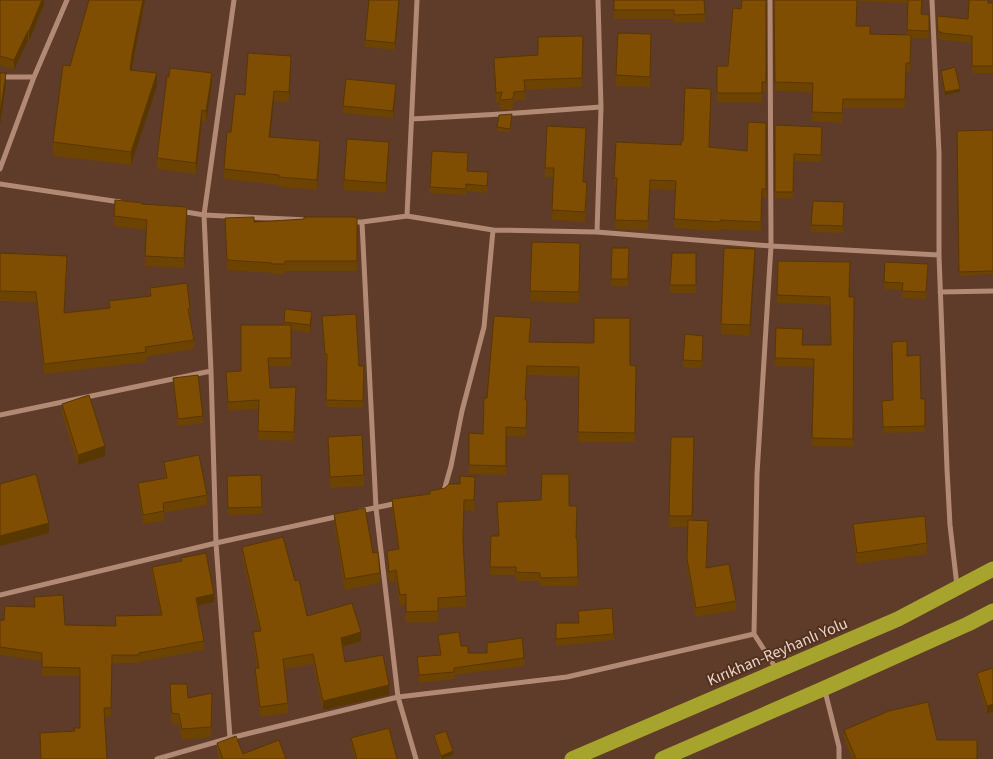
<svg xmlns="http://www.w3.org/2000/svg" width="993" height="759" font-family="'Source Sans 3',sans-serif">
  <rect width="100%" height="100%" fill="#5f3b29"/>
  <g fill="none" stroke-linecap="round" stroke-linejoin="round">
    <path stroke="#b28974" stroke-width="5" d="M770,0L771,246L757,474L754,634L777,670
      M932,0L939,153V255L947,469L950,525L957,586
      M0,77H34
      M412,119L517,113L601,107
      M0,169L34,77L67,0
      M0,184L120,202
      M180,211L204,215L309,220
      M407,216L417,0
      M352,222H362L407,216L493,230L597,232L771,246L939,255
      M362,222L376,508L398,697L416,759
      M597,232L601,107L598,0
      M940,292L993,291
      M0,415L211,371
      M443,494L451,466L462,411L484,327L493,230
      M360,511L398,503
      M0,595L216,543L340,516
      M825,691L839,747V759
      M230,738L216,543L211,371L204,215L234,0
      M157,759L230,738L398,697L567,677L754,634"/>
    <path stroke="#a7a42d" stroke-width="15" d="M572,759L898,619L993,569
      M662,759L825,688L968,624L993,611"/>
  </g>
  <path fill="#6d4302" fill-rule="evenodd" d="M0,0H44V4L29,41L28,40L14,70L0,65Z
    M145,0L132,70L157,86L131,165L53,156V142L70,66Z
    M614,0L705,14V22L674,23V19H614Z
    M766,0V91H762V102H717V66H728L741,9Z
    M774,0H922L921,14L929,15V38H911L910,72H906L905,108H843L842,123L812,121L813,92L775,91ZM858,1L908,3L907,35L870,34L857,26Z
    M988,3H993V73H972V43L941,40V39H938L937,16L968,19Z
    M399,6L395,50L365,47V40Z
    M583,36L582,87L525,90V100L514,101L513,109L500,110V102H496L494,58L538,55Z
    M651,45L650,87L616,86V75Z
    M291,66L289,102L274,101L270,137L320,151L317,190L279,187V185L224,179V169L231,132Z
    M941,71L960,92L945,95L941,74Z
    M212,84L206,122L202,121L196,174L157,169V158Z
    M396,92L393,118L343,113V106Z
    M711,98L709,147L747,151L766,123V198H762L761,231L720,229V231L674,228L675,190L650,189L648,230L615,229L616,187H614V178L681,145L683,141Z
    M512,118L510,132L497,131V127Z
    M775,125L822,127L821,162L794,161L793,199L775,198Z
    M993,130V274L959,276L957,131Z
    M586,137L584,182L587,192L585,222L552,220L554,178L545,177V168Z
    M389,152L386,193L344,190V180Z
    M467,171L488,179L487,193L466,191V195L430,193V187Z
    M142,204L187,217L184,268L145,266L147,230L114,226V216Z
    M844,209L843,233L811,232V225Z
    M357,217V271H285V274H272V273L227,270L225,218L254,222Z
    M532,242L580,254L579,303L530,301Z
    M612,248H629L628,286H611Z
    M0,253L67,266L64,313L109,308V301L150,296V288L190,308V318L194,340V349L146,357V362L44,374L36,302L0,301Z
    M696,253V293H670V285Z
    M755,260L750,336L721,334V324Z
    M778,261L849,297H854L853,447L812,446L814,367L775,366L776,328L802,345H831L830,305L777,303Z
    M885,262L928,264L926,299L902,298V290L884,289Z
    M285,309L312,319L310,333L291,330V366H269L270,388L296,395L294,441L258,440L259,409L228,411L226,372L241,371L284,325Z
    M322,316L359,366H364L363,408L326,407L327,361H325Z
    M531,327L530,342L630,365L636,366L635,442H578L579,377L527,375L525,400L527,409L526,437L506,436V475L469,474V433L483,434L487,398Z
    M703,343L702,368L683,367V360Z
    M907,356L921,399H925V432L883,433L882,401L893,400Z
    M173,378L203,416V423L178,426L173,385Z
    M62,404L105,456L78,465L62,414Z
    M328,437L364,475V486L330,488Z
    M671,437H694L692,520L708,531L706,568L736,601V610L696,617L687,568L688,527H669Z
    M164,462L207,495V505L164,513V521L143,524L138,493V483L165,479L164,471Z
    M261,475L262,514L228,515L227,476Z
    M460,484L475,487L474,511L464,510L463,545L466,607L438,608V622H406V604L400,606L396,581L389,582L387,561V551L398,549L392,510V499L430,494Z
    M497,502L569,506L576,538H577L578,586H540V581H516V575H490L491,536H498Z
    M334,514L373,553L380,573V583L345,590L334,524Z
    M853,524L927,543V554L857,564L853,535Z
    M242,547L295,581L307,616L361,641L342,647L345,662L389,695L323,710L313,664L284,669L288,703V713L260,717L255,678V668H257L253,641V632L259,631L242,557Z
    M181,558L214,602L198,606L204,641V650L139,662V663H112L111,717H104L107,759H41L40,733L74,731L80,728V676H42V661L0,655V620H4L34,607V597L65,625L115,626L161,615L152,576V567L181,561Z
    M578,611L614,634V640L556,646V623H578Z
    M438,635L461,646L468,653L524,658V666L454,675V679L419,683L417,657L440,655Z
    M993,668V712L987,713L977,680V673Z
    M170,684L188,698L212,693L211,737L182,740L179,725L172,724L171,716Z
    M844,730L937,740L977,759H852L844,738Z
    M434,735L453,755L441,759L434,739Z
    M351,738L397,759H355L351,745Z
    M217,743L243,754L286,759H219L217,754Z"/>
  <path fill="#593701" d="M42,0H44V4L29,41V31Z
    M143,0H145L132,68L130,84V70L132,54Z
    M399,0V6L395,50V43Z
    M28,31V40L14,70V60Z
    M291,56V66L289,102V92Z
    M6,73V84L0,125V114Z
    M157,73V86L131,165V152Z
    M212,73V84L206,122V111Z
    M396,84V92L393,118V111Z
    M960,89V92L945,95V92Z
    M274,91V101L269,148V137Z
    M202,110V121L196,174V163Z
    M320,141V151L317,190V180Z
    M389,142V152L386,193V183Z
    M187,207V217L184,268V258Z
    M755,249V260L750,336V325Z
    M312,312V319L310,333V325Z
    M105,446V456L78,465V455Z
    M49,523V533L0,546V536Z
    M214,594V602L196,606V598Z
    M361,632V641L341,647V638Z
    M389,685V695L323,710V701Z
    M993,704V712L987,713V706Z
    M453,751V755L441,759V756Z"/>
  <path fill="#7f4e02" stroke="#593701" d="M0,0H42L29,31H28L14,60L0,56Z
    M89,0H143L132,54L130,70L157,73L131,152L53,142L63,65L70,66Z
    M369,0H399L395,43L365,40Z
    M614,0H704L705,14L674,15V10H614Z
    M742,0H766V82H762V93H717V66H728L733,8L741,9Z
    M774,0H857L856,26H870V34L911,35L910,63H906L905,99H843L842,113L812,112L813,83L775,82Z
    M908,0H922L921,14L929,15V31L907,30Z
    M969,0H988V3H993V66H972V36L941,33V32H938L937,16L968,19Z
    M618,33L651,34L650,77L616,75Z
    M583,36L582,78L524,80L525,91L514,92L513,99L500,100L502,92L496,93L494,58L538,55V37Z
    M248,53L291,56L289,92L274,91L269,137L320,141L317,180L279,177V175L224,169L227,132H231L235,94L245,95Z
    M955,67L960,89L945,92L941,71Z
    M170,68L212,73L206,111L202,110L196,163L157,158L167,76L169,77Z
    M0,73H6L0,114Z
    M346,79L396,84L393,111L343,106Z
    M685,88L711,89L709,147L747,151L748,122L766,123V189H762L761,222L720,220V222L674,219L676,181L650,180L648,221L615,220L617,178H614L616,142L681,145V141H683Z
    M512,114L510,129L497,127L499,115Z
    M775,125L822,127L821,155L794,154L793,192H775Z
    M547,126L586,128L583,182H587L585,212L552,210L554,168H545Z
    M993,130V271L959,272L957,131Z
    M347,139L389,142L386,183L344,180Z
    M432,151L468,153L467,171L488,172L487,186L466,184V189L430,187Z
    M115,200L142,203V204L187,207L184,258L145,256L147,220L114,216Z
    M813,201L844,202L843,226L811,225Z
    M254,217V222L304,219V217H357V261H285V264H272V263L227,260L225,218Z
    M532,242L580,243L579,292L530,291Z
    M612,248H629L628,279H611Z
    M724,248L755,249L750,325L721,324Z
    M0,253L67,256L64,313L110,308L109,301L151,296L150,288L187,283L190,308L188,309L194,340L145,347L146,352L44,364L36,292L0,291Z
    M672,253H696V285H670Z
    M778,261L850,262L849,297H854L853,439L812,438L814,359L775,358L776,328L803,329L802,345H831L830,297L777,295Z
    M885,262L928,264L926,292L902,291L903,283L884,282Z
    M285,309L312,312L310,325L284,322Z
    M356,314L359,366H364L363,401L326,400L327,354H325L322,316Z
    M494,316L531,318L529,342L594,343V318H630V365L636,366L635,433L578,432L579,367L527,366L525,400H527L526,428L506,427V466L469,465V433L483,434L484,398H487Z
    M241,325H291V358H268L270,388L296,387L294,432L258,431L259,400L228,402L226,372L241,371Z
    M685,334L703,336L702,361L683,360Z
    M907,341V356L920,355L921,399H925V426L883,427L882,401L893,400L892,342Z
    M198,375L203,416L178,419L173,378Z
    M89,395L105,446L78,455L62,404Z
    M362,435L364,475L330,477L328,437Z
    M671,437H694L692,516H669Z
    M199,455L207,495L163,503L164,511L143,515L138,483L167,478L164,462Z
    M36,474L49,523L0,536V484Z
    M542,474H569V506H577L576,538H577L578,577L540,578V573L516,572V567H490L491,536H499L497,502L541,500Z
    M261,475L262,507L228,508L227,476Z
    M460,476L475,477L474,500H464L463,541L466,596L438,598V611L406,612V594L400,595L396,570L389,572L387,551L399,549L392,499L430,494V491L445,488L449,484H460Z
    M365,508L373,553L378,552L380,573L345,579L334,514Z
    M925,516L927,543L857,553L853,524Z
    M688,520L708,521L706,568L729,564L736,601L696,608L687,559Z
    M283,537L295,581L299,580L307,616L352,603L361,632L341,638L345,662L383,655L389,685L323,701L313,654L283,659L288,703L260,707L255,668H259L253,632L261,631L242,547Z
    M206,553L214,594L196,598L204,641L139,653V655H112L111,708H104L107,759H41L40,733L75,731L74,728H80V668L42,667V653L0,647V620H4L5,606L35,607L34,597L63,595L65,625L116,626L115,616L162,615L152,567L182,561L181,558Z
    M612,608L614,634L556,639V623H579L578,611Z
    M459,632L461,646H468V653H487V643L522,638L524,658L454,668V672L419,675L417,657L441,655L438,635Z
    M993,668V704L987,706L977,673Z
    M170,684H187L188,698L212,693L211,727L182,729L179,714L172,713L171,705Z
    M928,702L937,740H977V759H856L844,730L889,711Z
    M389,728L397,759H357L351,738Z
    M446,731L453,751L441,756L434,735Z
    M236,736L243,754L279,740L286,759H223L217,743Z"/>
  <g text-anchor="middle" stroke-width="4" stroke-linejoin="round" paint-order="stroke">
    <g font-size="16" fill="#ebd4c9" stroke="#53311f">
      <text transform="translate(777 651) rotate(-23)" y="6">Kırıkhan-Reyhanlı Yolu</text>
    </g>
  </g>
</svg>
